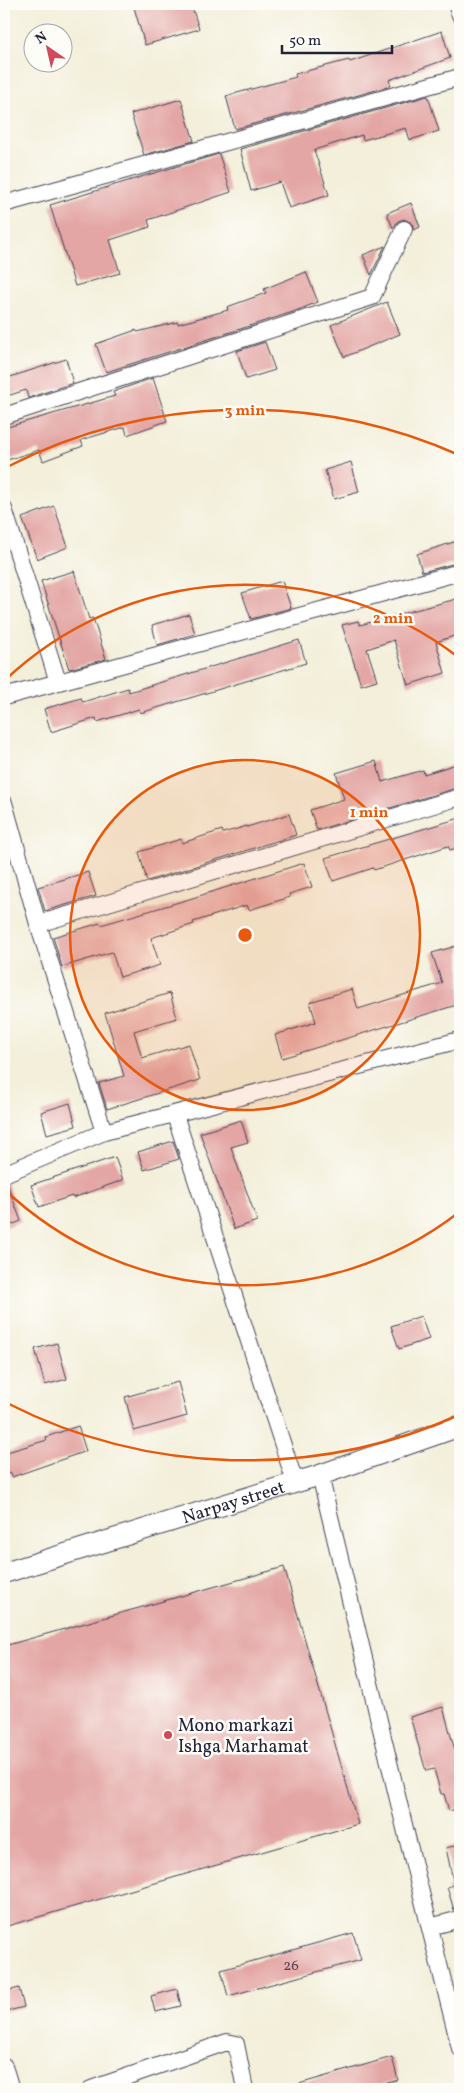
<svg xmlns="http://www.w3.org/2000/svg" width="464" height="2093" font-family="Vollkorn,serif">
  <rect width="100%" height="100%" fill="#fdfcf7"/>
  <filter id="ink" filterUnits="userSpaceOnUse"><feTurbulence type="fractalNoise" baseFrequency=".02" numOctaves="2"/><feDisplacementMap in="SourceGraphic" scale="10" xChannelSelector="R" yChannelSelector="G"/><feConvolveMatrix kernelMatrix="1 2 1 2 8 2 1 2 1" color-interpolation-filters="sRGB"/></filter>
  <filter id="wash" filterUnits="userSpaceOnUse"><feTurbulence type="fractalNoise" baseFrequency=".0096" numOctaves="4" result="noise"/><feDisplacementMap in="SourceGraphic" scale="20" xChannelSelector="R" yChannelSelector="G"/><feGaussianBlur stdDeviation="1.12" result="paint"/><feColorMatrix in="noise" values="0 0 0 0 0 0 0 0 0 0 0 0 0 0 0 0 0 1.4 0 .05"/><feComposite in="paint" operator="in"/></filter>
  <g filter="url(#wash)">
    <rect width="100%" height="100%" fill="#f3efda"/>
    <g id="blocks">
      <path fill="#e3a6a4" d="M133,4H191L199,29L145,45Z
        M442,31L450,58L389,80L391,86L235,129L226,96L296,77L295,74L349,60L350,62Z
        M428,96L439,131L410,140L406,128L363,140L362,135L314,150L329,195L289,208L280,182L251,191L240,149Z
        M181,99L194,141L144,155L131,114Z
        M219,154L231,192L148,220L150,227L110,240L120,273L75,286L50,205L144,176Z
        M411,203L420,227L414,230L412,223L404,219L398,221L393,228L387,213Z
        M385,246L371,275L363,255Z
        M306,272L318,302L293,312L106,372L96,344L136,330L137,332L178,322V324L228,310L227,307L266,293L264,289Z
        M387,302L400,334L344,357L331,325Z
        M265,342L275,370L246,379L237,351Z
        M66,359L73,383L28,398L26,390L4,397V379Z
        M153,378L167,421L127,435L125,427L81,440L83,446L43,461L39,450L4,461V428L115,396L113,392Z
        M351,462L359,492L334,499L325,470Z
        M54,506L68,547L37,559L22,518Z
        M457,541L460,552V562L422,572L417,554Z
        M74,571L89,619L93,618L106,659L69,669L41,581Z
        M282,581L291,608L251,619L242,593Z
        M460,598V634L436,642L445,673L408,685L394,640L367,649L377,680L361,685L342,625L358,621L360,625Z
        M189,614L195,634L157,645L152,625Z
        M299,640L306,663L140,713L139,709L97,722L96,718L51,732L44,709L81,698L83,702L128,688L129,692Z
        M376,761L382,782L423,770L424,774L460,763V787L317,830L310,810L344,799L336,773Z
        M289,814L296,835L147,881L139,852L181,839L182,843L222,830L223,833L247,826V827Z
        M460,818V847L450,850L448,846L374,870L373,868L333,881L325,858Z
        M304,863L312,887L289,894L290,897L249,910L247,905L193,922L194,924L151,938L160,965L120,977L112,952L62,967L53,937L100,923L101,925L186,900Z
        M88,872L96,896L45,911L38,887Z
        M460,945V1004L282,1058L275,1035L316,1022L310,1002L352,989L358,1009L442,983L432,953Z
        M170,993L177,1018L134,1031L142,1058L189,1044L200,1080L107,1109L99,1083L124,1076L105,1013Z
        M70,1103L76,1126L47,1134L41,1112Z
        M241,1120L248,1142L231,1147L257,1221L234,1229L200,1133Z
        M173,1141L179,1159L144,1170L138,1152Z
        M115,1157L123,1180L73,1198L72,1196L39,1207L31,1185Z
        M7,1183L21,1221L4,1228V1184Z
        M421,1316L429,1339L399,1349L391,1326Z
        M57,1343L67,1379L45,1385L35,1349Z
        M178,1382L187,1416L134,1431L125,1397Z
        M78,1426L86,1451L12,1477L11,1473L4,1476V1453L47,1440L46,1437Z
        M284,1567L358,1824L4,1927V1646Z
        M443,1707L460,1769V1808L449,1811L444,1794H441L434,1769L426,1771L410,1717Z
        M460,1844V1909L454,1910L447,1887L454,1885L446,1848Z
        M353,1933L361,1960L228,1996L221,1970Z
        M19,1988L24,2007L4,2012V1992Z
        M177,1989L181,2006L155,2012L151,1996Z
        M392,2057L398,2080L367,2089H293L292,2086Z"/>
    </g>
  </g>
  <g filter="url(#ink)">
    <use href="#blocks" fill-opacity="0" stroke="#414153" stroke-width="1"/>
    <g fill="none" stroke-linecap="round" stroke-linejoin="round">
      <g stroke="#414153" stroke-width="18">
        <path id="minor" d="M456,4L460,15
          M4,204L460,77
          M4,416L372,297L404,229
          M4,509L58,682
          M4,697L460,572
          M4,803L38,924L104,1132
          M38,924L460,797
          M175,1115L295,1482
          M4,1174L104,1132L460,1040
          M320,1475L407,1837L460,2048
          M430,1927L460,1919
          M4,2066L11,2089
          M91,2089L227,2042L236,2044L245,2089"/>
      </g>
      <g stroke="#414153" stroke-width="22">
        <g id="major">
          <path id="s1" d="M4,1573L320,1475L460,1426"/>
        </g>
      </g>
      <use href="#minor" stroke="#fff" stroke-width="16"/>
      <use href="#major" stroke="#fff" stroke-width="20"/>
    </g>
  </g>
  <circle cx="245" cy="935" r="175" fill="#e8590c" fill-opacity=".12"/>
  <g fill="none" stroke="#e8590c" stroke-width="2.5">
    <circle cx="245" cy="935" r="175"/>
    <path d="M458 1213A350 350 0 0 1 4 1189M4 681A350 350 0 0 1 458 657"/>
    <path d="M459 1415A525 525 0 0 1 7 1403M7 467A525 525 0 0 1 459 455"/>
  </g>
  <circle fill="#d1495b" stroke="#fdfcf7" stroke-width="2" cx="168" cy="1735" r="5"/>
  <g text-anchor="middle" stroke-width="5" stroke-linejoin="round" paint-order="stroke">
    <g font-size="15" fill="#524355">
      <text x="291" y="1970">26</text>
    </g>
    <g font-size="18" fill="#22223b" stroke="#fdfcf7">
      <text dy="6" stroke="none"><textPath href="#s1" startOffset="240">Narpay street</textPath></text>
    </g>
    <g font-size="18" fill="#22223b" stroke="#fdfcf7" text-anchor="start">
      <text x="178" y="1731">Mono markazi<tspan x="178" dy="21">Ishga Marhamat</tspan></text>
    </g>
  </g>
  <circle cx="245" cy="935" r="8" fill="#e8590c" stroke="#fdfcf7" stroke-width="2.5"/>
  <g font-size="15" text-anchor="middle" font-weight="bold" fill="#e8590c" stroke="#fdfcf7" stroke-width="5" stroke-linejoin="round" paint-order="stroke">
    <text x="245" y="415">3 min</text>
    <text x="393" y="623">2 min</text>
    <text x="369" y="817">1 min</text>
  </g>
  <rect width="464" height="2093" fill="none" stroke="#fdfcf7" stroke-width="20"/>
  <g transform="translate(48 48) rotate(326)"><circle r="24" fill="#fdfcf7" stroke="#a5a5ac"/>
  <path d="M0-4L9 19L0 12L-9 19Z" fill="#d1495b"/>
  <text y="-8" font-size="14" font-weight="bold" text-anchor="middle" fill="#22223b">N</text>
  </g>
  <path d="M282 45v8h110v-8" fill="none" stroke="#22223b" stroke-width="2.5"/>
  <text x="289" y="45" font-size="15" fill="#22223b" stroke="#fdfcf7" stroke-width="4" paint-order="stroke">50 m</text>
</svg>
